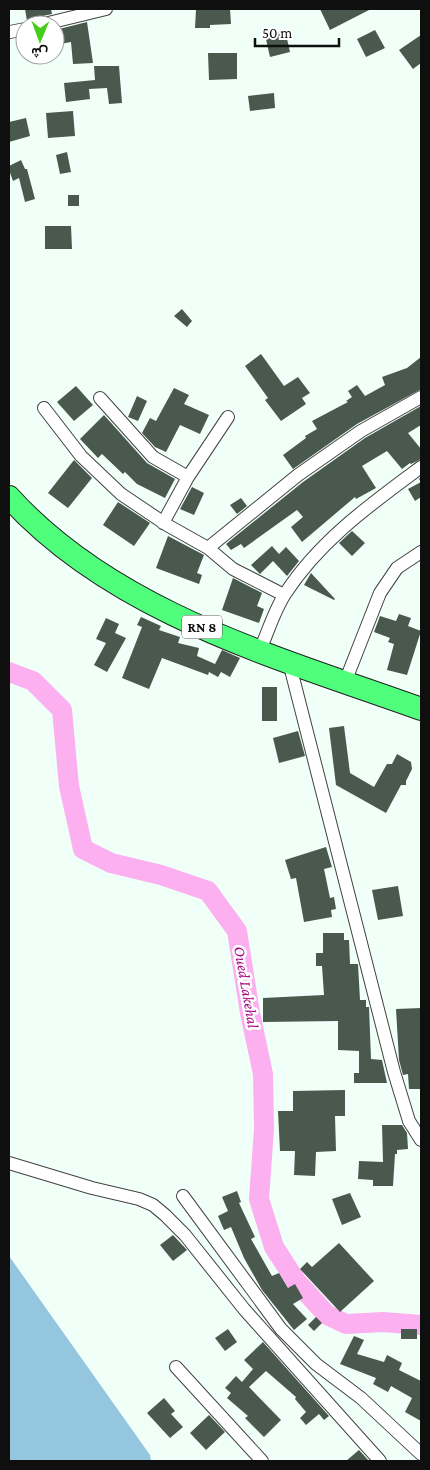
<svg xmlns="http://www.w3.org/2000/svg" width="430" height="1470" font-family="'Crimson Pro',Vazirmatn,serif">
  <rect width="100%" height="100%" fill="#f1fff9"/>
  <path fill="#94c6e0" d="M9,1256L150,1455L151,1461H9Z"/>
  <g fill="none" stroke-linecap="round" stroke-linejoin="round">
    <path stroke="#fcb0ef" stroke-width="20" d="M9,672L33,681L62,710L69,786L83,849L111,863L161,875L208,891L237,931L250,1013L263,1074L264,1129L259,1199L274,1247L296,1281L327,1315L346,1324L383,1322L421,1325"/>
  </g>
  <path fill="#4a594d" d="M25,9H51L52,14L38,17L31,24L27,21Z
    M196,9H230L231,24L210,25V28H195Z
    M320,9H371L330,30Z
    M87,22L93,63L73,64L71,42L55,45V30Z
    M285,30L290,52L270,57L265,35Z
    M375,30L385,48L366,57L357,39Z
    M421,35V63L413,69L399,50Z
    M208,53H237V79L209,80Z
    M94,66H119L122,103L109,104L107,88L89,89L90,99L66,102L64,83L95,80Z
    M274,93L275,108L250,111L248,96Z
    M73,111L75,136L48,138L46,113Z
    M26,118L30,136L9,142V122Z
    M67,152L71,172L60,174L56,155Z
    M21,160L25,169H27L35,199L25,202L19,178L13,181L9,170V166Z
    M68,195H79V206H68Z
    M45,226H71L72,249H45Z
    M182,309L192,321L187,327L174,316Z
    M261,354L284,386L298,377L310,393L302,398L306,404L281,421L265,400L268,398L245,366Z
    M421,357V389L357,424L293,469L283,455L306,438L305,436L317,429L312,421L348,402L346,401L352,397L348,391L357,385L365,396L385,385L382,377L407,368Z
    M76,386L93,405L74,421L57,402Z
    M174,388L189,395L184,404L209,415L200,434L180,425L166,452L155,447L142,433L150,418L156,421Z
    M137,396L147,401L138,421L128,417Z
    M421,406V425L408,433L421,449V459L411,464L410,463L402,469L387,451L362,466L376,488L356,499L355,497L302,542L291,527L303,517L297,510L244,548L241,544L231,550L226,544L303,482L365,438Z
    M104,415L147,463L175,479L165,498L137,484L125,472L123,474L102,454L98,458L80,439Z
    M74,460L92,478L68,508L48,493Z
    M421,477V497L415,501L408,489L421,482L419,479Z
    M192,487L204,493L194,515L180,509Z
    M241,498L247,506L237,514L230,505Z
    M118,502L150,523L134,546L103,525Z
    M352,531L365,543L352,556L339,543Z
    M168,536L204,555L197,573L202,575L199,584L156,568Z
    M272,546L279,554L286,547L299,561L287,576L273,561L260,574L251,565Z
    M311,573L335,599L334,600L304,585Z
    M233,578L262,593L257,606L264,609L259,623L222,610Z
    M399,614L411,618L408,626L421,631L407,675L387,670L394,644L388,642L390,638L374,632L380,616L396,621Z
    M141,617L161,626L159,630L180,637L178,643L199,648L197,656L215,664L222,650L240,658L230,677L221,672L218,677L209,672L208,675L162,658L149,689L122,678L142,627L137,625Z
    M106,618L119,624L115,633L126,638L107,672L94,665L106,643L96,639Z
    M262,687H277V721H262Z
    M344,726L350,773L374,787L387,764H392L397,754L411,762L412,769L406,781V785H401L386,813L336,785L329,728Z
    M298,731L305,756L279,763L273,738Z
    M326,847L332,867L324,869L330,898L334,897L336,909L331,910L332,917L304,922L296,878L291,879L285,860Z
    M398,886L403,916L378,920L372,890Z
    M323,933H344V940H349L350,964H358L360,1000H366V1007H369L371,1059L382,1060L387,1083H354V1073H359V1051L338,1050V1021L263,1022V998L324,995L322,966H316V953H323Z
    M421,1008V1089H409L408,1074L403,1075L399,1060L396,1009Z
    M345,1090V1116H335L336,1151L316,1152L315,1176L294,1175L295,1151H280L278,1111H293V1091Z
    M382,1125H402L407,1133L408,1149L397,1150V1154H395L393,1186H373V1180L358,1179L359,1161L383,1162Z
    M237,1191L241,1202L239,1203L255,1237L251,1239L272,1276L279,1273L288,1288L295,1284L303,1298L293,1304L307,1319L294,1330L262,1290L244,1258L231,1227L224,1230L218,1216L228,1211L222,1197Z
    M350,1193L361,1217L342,1225L332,1199Z
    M173,1235L187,1250L173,1261L160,1245Z
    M339,1243L374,1281L340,1312L300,1269L307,1262L312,1267Z
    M316,1317L322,1323L314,1331L308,1325Z
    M228,1329L237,1342L225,1351L215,1338Z
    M401,1329H417V1339H401Z
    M354,1336L364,1340L357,1354L384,1362L387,1355L402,1363L399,1370L421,1381V1421L405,1412L412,1398L391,1386L388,1392L373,1384L376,1378L340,1364Z
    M263,1342L329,1416L324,1420L319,1414L306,1425L300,1418L306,1412L295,1399L296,1397L266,1371L249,1387L281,1420L264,1437L245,1418L248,1416L227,1398L231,1393L225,1388L236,1376L242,1382L253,1369L244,1360Z
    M164,1398L175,1411L171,1414L183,1427L170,1438L147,1413Z
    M209,1415L225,1432L206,1450L190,1433Z
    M359,1450L369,1461H346Z"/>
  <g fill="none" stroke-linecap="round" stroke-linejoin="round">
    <g stroke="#424242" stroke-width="14">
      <path id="street" d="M40,25L106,9
        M10,32L25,29
        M100,398L153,457L188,477
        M44,408L81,456L121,494L167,525L208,548L233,569L284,595
        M163,523L188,477L228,417
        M208,548L298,475L361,431L421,397
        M260,650C268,632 274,611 285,594C319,541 371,504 421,467
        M289,662L394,1072L409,1121L421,1140
        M345,682L380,593L397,568L421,552
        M9,1163L92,1188L139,1199L153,1205L165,1215L185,1235L244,1309L380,1461
        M183,1196L281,1329L316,1364L361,1398L421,1454
        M176,1367L262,1461"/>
    </g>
    <g stroke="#202020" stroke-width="24">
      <path id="highway" d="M9,497C114,613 279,658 421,709"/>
    </g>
    <use href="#street" stroke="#fff" stroke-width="12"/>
    <use href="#highway" stroke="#4fff7c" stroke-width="22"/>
  </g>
  <g text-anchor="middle" stroke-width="5" stroke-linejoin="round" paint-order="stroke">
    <rect fill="#fff" stroke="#575757" stroke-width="1" x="182" y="615.5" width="40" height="23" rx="4"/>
    <g font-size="14" font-weight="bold" fill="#0f0f0f">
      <text x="202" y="632">RN 8</text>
    </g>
    <g font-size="16" font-style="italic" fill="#ad0b88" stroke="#fff">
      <text transform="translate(247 987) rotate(80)" y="6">Oued Lakehal</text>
    </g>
  </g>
  <rect width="430" height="1470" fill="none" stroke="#0f0f0f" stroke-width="20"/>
  <g transform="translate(40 40) rotate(181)"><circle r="24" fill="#ffffff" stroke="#9f9f9f"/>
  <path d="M0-4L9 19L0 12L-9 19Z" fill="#46cd19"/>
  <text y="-8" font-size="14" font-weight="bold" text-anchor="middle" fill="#0f0f0f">ش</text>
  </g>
  <path d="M255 38v8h84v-8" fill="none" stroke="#0f0f0f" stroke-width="2.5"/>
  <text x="262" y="38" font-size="15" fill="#0f0f0f" stroke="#ffffff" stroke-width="4" paint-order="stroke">50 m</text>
</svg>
